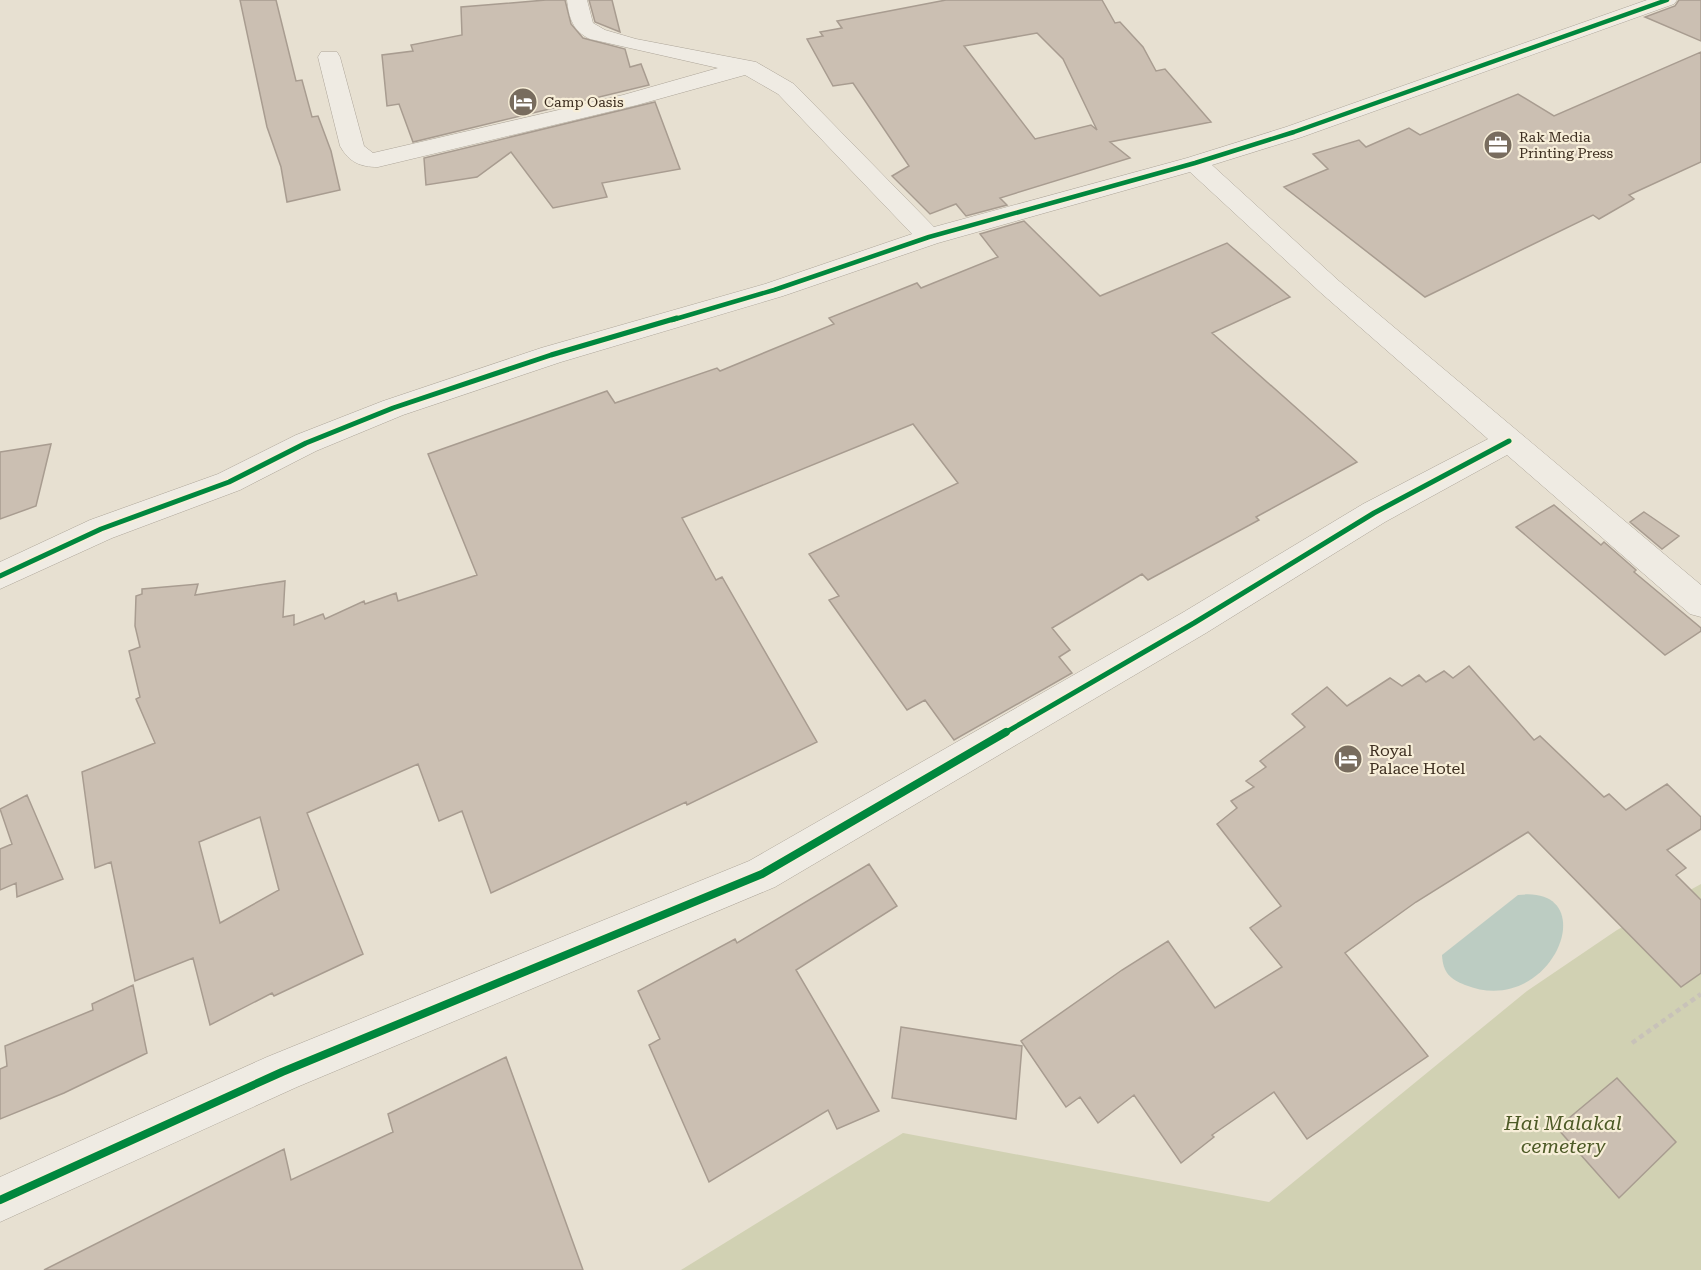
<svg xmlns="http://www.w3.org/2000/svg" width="1701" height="1270" font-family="'Roboto Serif',serif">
  <rect width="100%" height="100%" fill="#e7e0d1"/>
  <path fill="#d1d1b3" d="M1701,884V1270H681L903,1133L1269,1202L1527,991L1617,930Z"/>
  <path fill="#bcccc2" d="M1518,895C1606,884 1553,1020 1465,985C1450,979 1443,973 1442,955Z"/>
  <path fill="#cbbfb2" stroke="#a89c90" stroke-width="1.5" fill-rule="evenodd" d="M240,0H276L296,81L302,80L312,117L318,116L331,151L340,190L287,202L281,167L267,127Z
    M546,0H565L571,24L583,38L625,49L630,67L641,64L649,85L413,142L399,104L387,106L382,55L413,51L411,45L462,35L461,7Z
    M589,0H612L620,32L595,22Z
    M946,0H1102L1115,23L1120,22L1143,47L1156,71L1165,69L1211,122L1110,142L1130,158L1000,198L1007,205L966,216L956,204L930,214L892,176L909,166L853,83L833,86L807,39L823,36L820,32L842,28L837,21ZM1037,33L1063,59L1097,130L1091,125L1035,139L964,46Z
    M1679,0H1701V41L1645,17L1675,6Z
    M1701,52V162L1629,195L1634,199L1599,219L1593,215L1425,297L1284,187L1328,169L1313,154L1359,140L1366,147L1409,128L1420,135L1518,94L1554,116Z
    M655,102L680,169L602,183L607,197L553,208L511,152L477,177L426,185L424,158Z
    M1024,221L1100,296L1227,243L1290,297L1212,333L1357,462L1256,517L1259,520L1148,580L1142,574L1052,628L1070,650L1059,657L1072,673L954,740L925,700L907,710L829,600L839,596L809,554L958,483L913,424L682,518L716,580L722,577L817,742L687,805L686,802L491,893L462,811L439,821L418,764L307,813L363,954L274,996L272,993L210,1025L193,958L135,981L111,862L95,868L82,772L155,743L136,699L140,697L129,651L140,647L135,626L136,596L142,594V589L198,584L195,595L285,581L283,617L294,615V625L323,614L325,619L364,601L365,604L396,593L398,601L477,575L428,454L607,391L615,403L717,368L720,371L834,324L829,318L917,283L921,288L998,257L980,234ZM260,817L279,890L220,923L199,842Z
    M51,444L36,506L0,519V452Z
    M1554,505L1601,545L1604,542L1636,570L1634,572L1701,628V631L1665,655L1516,527Z
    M1644,512L1679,536L1662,549L1630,522Z
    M1469,666L1534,740L1540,736L1604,797L1609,794L1626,810L1667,784L1701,817V829L1667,850L1686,868L1676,875L1701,900V973L1681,987L1528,832L1416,902L1345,953L1428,1056L1307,1139L1274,1092L1212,1135L1214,1137L1181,1163L1134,1095L1098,1123L1080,1097L1066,1107L1021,1041L1122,970L1168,941L1215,1008L1282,967L1250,928L1281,906L1217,824L1237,808L1231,801L1254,787L1246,781L1266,767L1260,761L1305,727L1292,714L1327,687L1347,706L1390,678L1402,686L1419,675L1426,682L1444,671L1453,678Z
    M27,795L63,879L17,897L16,883L0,890V849L12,844L0,809Z
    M869,864L897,906L796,970L879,1111L837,1129L828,1110L709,1182L649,1045L660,1039L638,991L735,939L737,943Z
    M133,985L147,1053L64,1093L0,1119V1069L7,1066L5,1046L93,1010L92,1004Z
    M901,1027L1022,1046L1016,1119L892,1098Z
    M506,1057L583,1270H44L284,1149L291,1180L393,1132L388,1114Z
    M1617,1078L1676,1142L1619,1198L1557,1128Z"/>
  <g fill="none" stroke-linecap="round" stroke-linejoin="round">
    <g stroke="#ada599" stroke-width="1">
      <path id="minor" d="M567,0H587L593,23L605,30L636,39L756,62L794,84L934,227L1187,158L1286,127L1647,0H1677L1674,4L1302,137L1212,165L1339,281L1701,585V617L1690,614L1507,455L1385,522L1206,633L775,887L297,1087L0,1222V1177L267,1057L749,861L1182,613L1363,504L1488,439L1321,293L1190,172L938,243L783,296L561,362L403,415L316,451L240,490L112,538L0,589V562L90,520L218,474L296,435L383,401L541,348L765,284L912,234L778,94L745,75L637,105L378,167C360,167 349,162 340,146L318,57L321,52H337L340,57L364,146L373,153L623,95L718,68L590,39C573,31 569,18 567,0Z"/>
    </g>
    <path stroke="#c8c2b9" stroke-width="4.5" stroke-dasharray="5 4" stroke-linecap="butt" d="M1632,1043L1701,994"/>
    <use href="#minor" fill="#efebe3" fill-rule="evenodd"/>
    <g stroke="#f7eed8" stroke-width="8">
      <path id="cycleway-far2" d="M672,320L774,290L929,237L1195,163L1294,132L1667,0"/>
    </g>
    <g stroke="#f7eed8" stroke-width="9">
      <path id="cycleway-far1" d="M0,576L101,529L229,482L306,443L393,408L551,355L677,318
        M1003,734L1194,623L1374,513L1509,441"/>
    </g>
    <g stroke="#f7eed8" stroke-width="11">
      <path id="cycleway" d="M0,1200L282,1072L762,874L1006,732"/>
    </g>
    <use href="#cycleway-far2" stroke="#00873e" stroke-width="4.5"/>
    <use href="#cycleway-far1" stroke="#00873e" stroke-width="5"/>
    <use href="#cycleway" stroke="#00873e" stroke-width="8"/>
  </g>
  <defs>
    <g id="hotel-disc" transform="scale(1.5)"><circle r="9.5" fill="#786c5e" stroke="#f7eed8"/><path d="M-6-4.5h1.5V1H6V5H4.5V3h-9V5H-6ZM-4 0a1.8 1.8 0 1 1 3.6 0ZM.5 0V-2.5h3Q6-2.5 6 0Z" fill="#fff"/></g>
    <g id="office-disc" transform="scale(1.5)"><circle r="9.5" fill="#786c5e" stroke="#f7eed8"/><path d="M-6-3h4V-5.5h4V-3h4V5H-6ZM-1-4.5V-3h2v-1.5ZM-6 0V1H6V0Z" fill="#fff"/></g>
  </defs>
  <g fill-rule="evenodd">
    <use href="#hotel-disc" x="523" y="102"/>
    <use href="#office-disc" x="1498" y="145"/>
    <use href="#hotel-disc" x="1348" y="759"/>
  </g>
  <g text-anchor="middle" stroke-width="4.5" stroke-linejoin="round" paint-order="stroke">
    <g font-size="14" fill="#3d2e20" stroke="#f7eed8" text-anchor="start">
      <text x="544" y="107">Camp Oasis</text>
      <text x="1519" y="142">Rak Media<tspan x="1519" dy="16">Printing Press</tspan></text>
    </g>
    <g font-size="16" fill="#3d2e20" stroke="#f7eed8" text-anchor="start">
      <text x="1369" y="756">Royal<tspan x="1369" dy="18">Palace Hotel</tspan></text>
    </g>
    <g font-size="20" font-style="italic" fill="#4d5a26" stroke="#f7eed8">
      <text x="1563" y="1130">Hai Malakal<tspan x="1563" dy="23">cemetery</tspan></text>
    </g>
  </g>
</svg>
